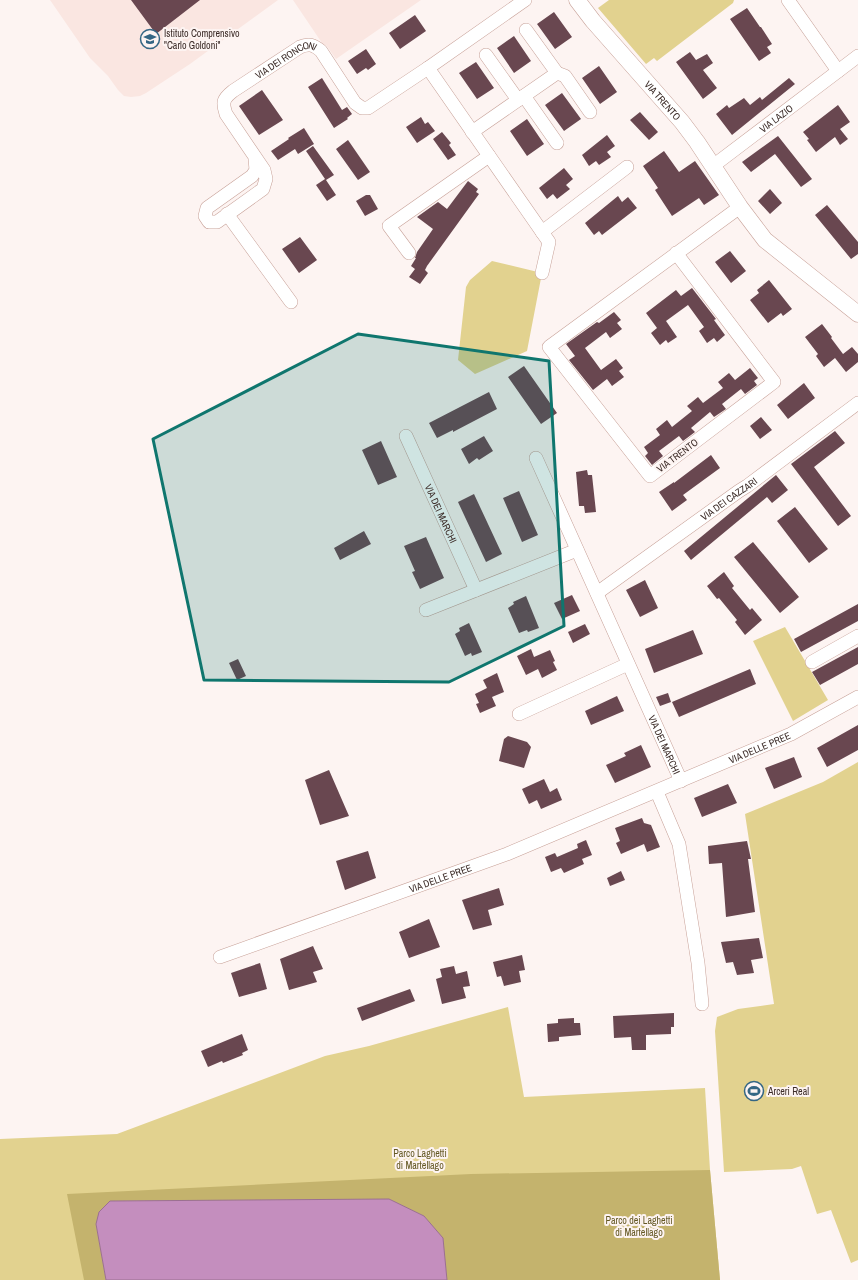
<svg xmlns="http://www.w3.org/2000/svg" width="858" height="1280" font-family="'Archivo Narrow',sans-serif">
  <rect width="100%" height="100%" fill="#fdf4f2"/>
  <path fill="#fae6e1" d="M50,0H278L190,64L146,93L140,96L131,97L124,96L118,90L108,76L90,58Z
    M293,0H421L336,59L326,45L324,46Z"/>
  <path fill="#e2d28f" d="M609,0H734L733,3L657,61L654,58L646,64L598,8Z
    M492,261L542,273L527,351L475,374L458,360L466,287L470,280Z
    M785,627L828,700L793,721L753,641Z
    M858,762V1260L851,1263L831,1210L817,1214L801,1166L792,1169L724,1172L715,1031L717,1017L738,1009L774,1004L745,814L823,782Z
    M508,1007L524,1097L705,1088L710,1170L720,1280H0V1139L117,1134L325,1056L369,1046Z"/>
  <path fill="#c4b36d" d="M710,1170L720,1280H447L442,1238L424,1216L389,1199L110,1201L96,1224L106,1280H84L67,1194L471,1174Z"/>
  <path fill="#c48ebe" stroke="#9b7091" d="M389,1199L424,1216L443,1238L447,1280H106L96,1224L99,1212L110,1201Z"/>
  <path fill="#694750" d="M131,0H200L156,34Z
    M747,8L760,27H761L772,44L767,47L771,53L759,61L730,19Z
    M554,12L572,37L555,49L537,24Z
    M415,15L426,31L400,49L389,33Z
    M514,36L531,61L514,73L497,48Z
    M366,49L376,64L368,70L366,68L357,74L348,61Z
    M690,52L696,60L707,54L713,63L703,70L717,88L703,99L676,62Z
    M476,62L494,88L477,99L459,73Z
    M599,66L617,92L600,104L582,78Z
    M322,78L342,110L347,107L352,114L347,118L348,119L334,128L308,87Z
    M789,78L795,84L732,135L716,114L727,105L729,108L744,98L750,105L760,97L762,100Z
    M262,90L283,120L259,135L239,106Z
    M562,93L581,119L564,131L545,105Z
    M838,105L850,122L840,129L848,139L840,145L835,137L816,152L807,140L809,139L803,132Z
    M640,112L658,132L649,140L630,120Z
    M421,117L425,124L428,122L435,131L417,143L406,127Z
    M527,119L544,144L527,156L510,131Z
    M304,128L314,144L298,154L295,149L278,160L271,151L289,139L288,138Z
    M442,132L451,143L449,145L456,155L448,160L433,139Z
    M607,135L615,146L607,152L611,157L599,165L596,161L589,166L582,155Z
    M778,136L812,179L801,187L775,154L751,172L742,162Z
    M348,140L370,172L358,180L336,149Z
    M313,146L334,175L326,180L336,195L327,201L316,185L325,179L306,151Z
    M664,151L679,172L695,161L719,195L704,205L699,198L672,216L655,190L658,188L643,166Z
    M564,168L573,179L566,185L570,189L557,199L553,194L547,199L539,188Z
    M468,181L478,189L476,192L479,194L427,266L425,270L428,273L420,284L409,277L415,269L411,266L416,258H415L417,252L433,229L417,217L438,202L447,209Z
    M770,189L782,203L770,214L758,201Z
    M366,195H370L378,209L365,216L356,201Z
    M618,196L622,202L628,197L637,208L602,235L599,231L594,235L585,223Z
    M827,205L858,242V254L851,259L815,215Z
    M300,237L317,260L299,273L282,249Z
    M730,251L746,271L731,283L715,262Z
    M769,280L792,309L783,316L781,313L768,323L750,300L759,293L757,290Z
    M692,288L716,319L714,320L725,335L717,342L714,338L707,343L699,331L704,327L688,305L666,321L677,337L668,343L666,340L660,345L651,333L657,328L646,313L676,290L681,296Z
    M614,312L621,320L617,323L622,329L610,338L606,332L585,348L601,370L616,359L623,368L619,371L624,377L612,386L607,379L593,390L569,360L575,356L566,344L597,322L599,323Z
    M822,324L832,337L831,338L843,354L852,347L858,354V362L846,372L835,358L824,367L816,356L818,354L805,337Z
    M524,366L557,413L541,424L508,377Z
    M750,368L758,378L754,381L757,385L745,394L741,389L722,404L726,409L714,417L710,412L691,428L695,432L683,441L679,436L659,451L663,456L652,465L645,456L648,453L644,447L660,435L656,429L667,420L672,427L692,411L687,406L698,397L703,403L723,388L718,382L729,373L735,380Z
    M804,383L815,398L788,419L777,405Z
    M489,392L497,409L453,432V430L437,438L429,423Z
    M761,417L772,430L760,439L750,426Z
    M835,431L845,443L814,467L851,516L838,526L791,464Z
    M484,436L493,451L479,460L477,458L469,464L461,449Z
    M381,441L397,477L378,485L362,450Z
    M711,455L720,468L683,495L687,500L672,511L659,492L674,482V483Z
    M587,470L588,475H592L596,512L585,513L584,506H579L576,472Z
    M776,475L788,490L772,503L767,497L691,560L684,551Z
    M519,491L538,535L522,542L503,498Z
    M474,494L502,554L486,562L458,502Z
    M795,507L828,549L809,563L777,521Z
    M364,531L371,544L340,560L334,548Z
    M426,537L444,578L420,589L412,572L415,571L404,546Z
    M753,542L799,597L780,613L734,557Z
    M724,572L734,586L732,588L750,610L752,608L762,620L745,635L735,622L737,620L719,598L717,599L707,586Z
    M645,580L658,608L640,617L626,590Z
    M572,595L580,611L562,619L554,603Z
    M526,596L539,628L528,632L527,630L519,633L508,608L514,604L513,602Z
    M858,604V621L801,652L794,639Z
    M469,623L482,652L472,656L471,653L465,656L455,634L460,631L459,628Z
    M585,624L590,634L573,643L568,632Z
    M693,630L703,654L654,673L645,649Z
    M858,647V664L820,685L812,672Z
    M531,649L534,657L550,650L555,661L553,662L557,670L542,678L538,669L526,675L517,656Z
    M238,659L246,676L237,680L229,663Z
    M750,669L756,684L679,717L672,702Z
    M497,673L504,692L492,697L496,706L480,713L476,704L479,703L475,694L487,688L483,680Z
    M668,693L671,702L660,706L656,697Z
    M617,696L624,711L591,725L585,711Z
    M858,725V750L827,767L817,748Z
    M508,736L527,742L531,747L524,768L499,761L504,739Z
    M641,745L651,767L615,783L606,765L626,756L624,753Z
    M794,757L802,777L774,789L765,768Z
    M329,770L349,816L320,825L305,780Z
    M544,779L550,792L557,788L562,800L541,809L537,800L529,804L522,789Z
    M728,784L737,803L702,817L694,798Z
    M642,818L644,823L651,825L660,847L647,852L644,844L621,854L616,843L620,841L615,828Z
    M586,840L592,855L582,859L584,864L564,873L561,868L551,872L545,857L555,853L557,857L578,848L577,844Z
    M747,841L751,859H748L755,912L726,917L722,863L709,864L708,846Z
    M368,851L376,878L345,890L336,861Z
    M621,871L625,880L610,886L607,878Z
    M499,888L504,905L488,910L492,925L473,930L462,900Z
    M429,919L440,947L409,958L399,932Z
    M759,938L763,958L751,960L754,973L737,975L733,962L726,963L721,942Z
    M313,946L323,969L313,972L317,982L289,990L280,959Z
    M522,955L525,970L519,971L521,982L504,986L501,976L497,977L493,962Z
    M260,963L267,989L239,997L231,973Z
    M454,966L456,974L467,971L470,986L463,987L466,998L442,1004L436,979L442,977L440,969Z
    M410,989L415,1001L362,1021L357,1008Z
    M674,1013V1027H671V1034L646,1035V1050H632L631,1037L614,1038L613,1016Z
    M574,1018V1023H580L581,1035L559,1037V1041L548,1042L547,1024L558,1023V1019Z
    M242,1034L248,1050L242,1053L243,1055L223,1063L222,1061L208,1067L201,1051Z"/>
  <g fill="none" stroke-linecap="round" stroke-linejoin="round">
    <g stroke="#c7a097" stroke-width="14">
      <g id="minor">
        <path d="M788,0L838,71"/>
        <path d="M526,30L557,73L565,76L590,112"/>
        <path d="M486,55L518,100"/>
        <path d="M428,68L549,242L542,273"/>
        <path d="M524,96L557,143"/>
        <path d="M472,132L557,73"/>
        <path id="s1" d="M255,159L256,170L252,176L207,208L205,216L209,222H217L263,189L266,179L264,170L226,114C222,102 223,99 233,91L300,47C309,43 314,45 321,51L355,103L362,108H368L428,68L525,0"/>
        <path id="s2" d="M713,166L858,56"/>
        <path d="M227,214L291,302"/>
        <path d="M542,232L627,167"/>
        <path d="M409,253L389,226L489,156"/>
        <path d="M676,253L774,382L650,476L549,347L740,207"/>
        <path id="s3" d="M406,436L476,590"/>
        <path id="s4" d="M536,458L681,781"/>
        <path id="s5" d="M597,593L739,491L747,486L858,403"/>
        <path d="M426,610L577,550"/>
        <path d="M812,662L858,636"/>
        <path d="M519,714L628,664"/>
        <path d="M657,792L679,844L698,963L702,1004"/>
        <path id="s6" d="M220,957L507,854L791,734L858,697"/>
      </g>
    </g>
    <g stroke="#c7a097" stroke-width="17">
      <g id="tertiary">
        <path id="s7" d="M577,0L593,21L682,122L697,142L740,207L765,240L858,314"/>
      </g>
    </g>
    <use href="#minor" stroke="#fff" stroke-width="13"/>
    <use href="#tertiary" stroke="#fff" stroke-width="16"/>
  </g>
  <path fill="#0f766e" fill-opacity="0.2" stroke="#0f766e" stroke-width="3" stroke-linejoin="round" d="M358,334L549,361L564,626L449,682L204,680L153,439Z"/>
  <defs>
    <g id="school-ring" transform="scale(1)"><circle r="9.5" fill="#fdf4f2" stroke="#346684" stroke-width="1.5"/><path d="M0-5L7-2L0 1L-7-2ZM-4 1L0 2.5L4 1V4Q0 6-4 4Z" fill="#346684"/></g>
    <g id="stadium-ring" transform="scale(1)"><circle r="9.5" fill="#fdf4f2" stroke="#346684" stroke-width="1.5"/><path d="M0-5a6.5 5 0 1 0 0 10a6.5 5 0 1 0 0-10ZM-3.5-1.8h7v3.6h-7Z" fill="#346684"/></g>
  </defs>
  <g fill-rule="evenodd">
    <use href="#school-ring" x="150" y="39"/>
    <use href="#stadium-ring" x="754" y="1091"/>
  </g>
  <g text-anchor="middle" stroke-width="4" stroke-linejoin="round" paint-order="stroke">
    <g font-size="10" fill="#3b2b27" stroke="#fdf4f2" text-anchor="start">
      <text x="164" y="37">Istituto Comprensivo<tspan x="164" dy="12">"Carlo Goldoni"</tspan></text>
      <text x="768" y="1095">Arceri Real</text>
    </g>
    <g font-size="10" fill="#3b2b27" stroke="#fdf4f2">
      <text dy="4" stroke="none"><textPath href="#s1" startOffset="330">VIA DEI RONCONI</textPath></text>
      <text dy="4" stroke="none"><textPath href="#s7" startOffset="132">VIA TRENTO</textPath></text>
      <text dy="4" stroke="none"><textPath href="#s2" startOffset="79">VIA LAZIO</textPath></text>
      <text transform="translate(677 455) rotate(-37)" y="4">VIA TRENTO</text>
      <text dy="4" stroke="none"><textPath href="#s5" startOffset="162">VIA DEI CAZZARI</textPath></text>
      <text dy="4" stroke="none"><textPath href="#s3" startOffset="85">VIA DEI MARCHI</textPath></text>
      <text dy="4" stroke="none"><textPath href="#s4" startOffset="314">VIA DEI MARCHI</textPath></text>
      <text dy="4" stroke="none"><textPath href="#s6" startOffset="579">VIA DELLE PREE</textPath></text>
      <text dy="4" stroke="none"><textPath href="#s6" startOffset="234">VIA DELLE PREE</textPath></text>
    </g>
    <g font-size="10" fill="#635722" stroke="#fdf4f2">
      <text x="420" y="1157">Parco Laghetti<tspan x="420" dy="12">di Martellago</tspan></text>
      <text x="639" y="1224">Parco dei Laghetti<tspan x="639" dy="12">di Martellago</tspan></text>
    </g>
  </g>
</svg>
